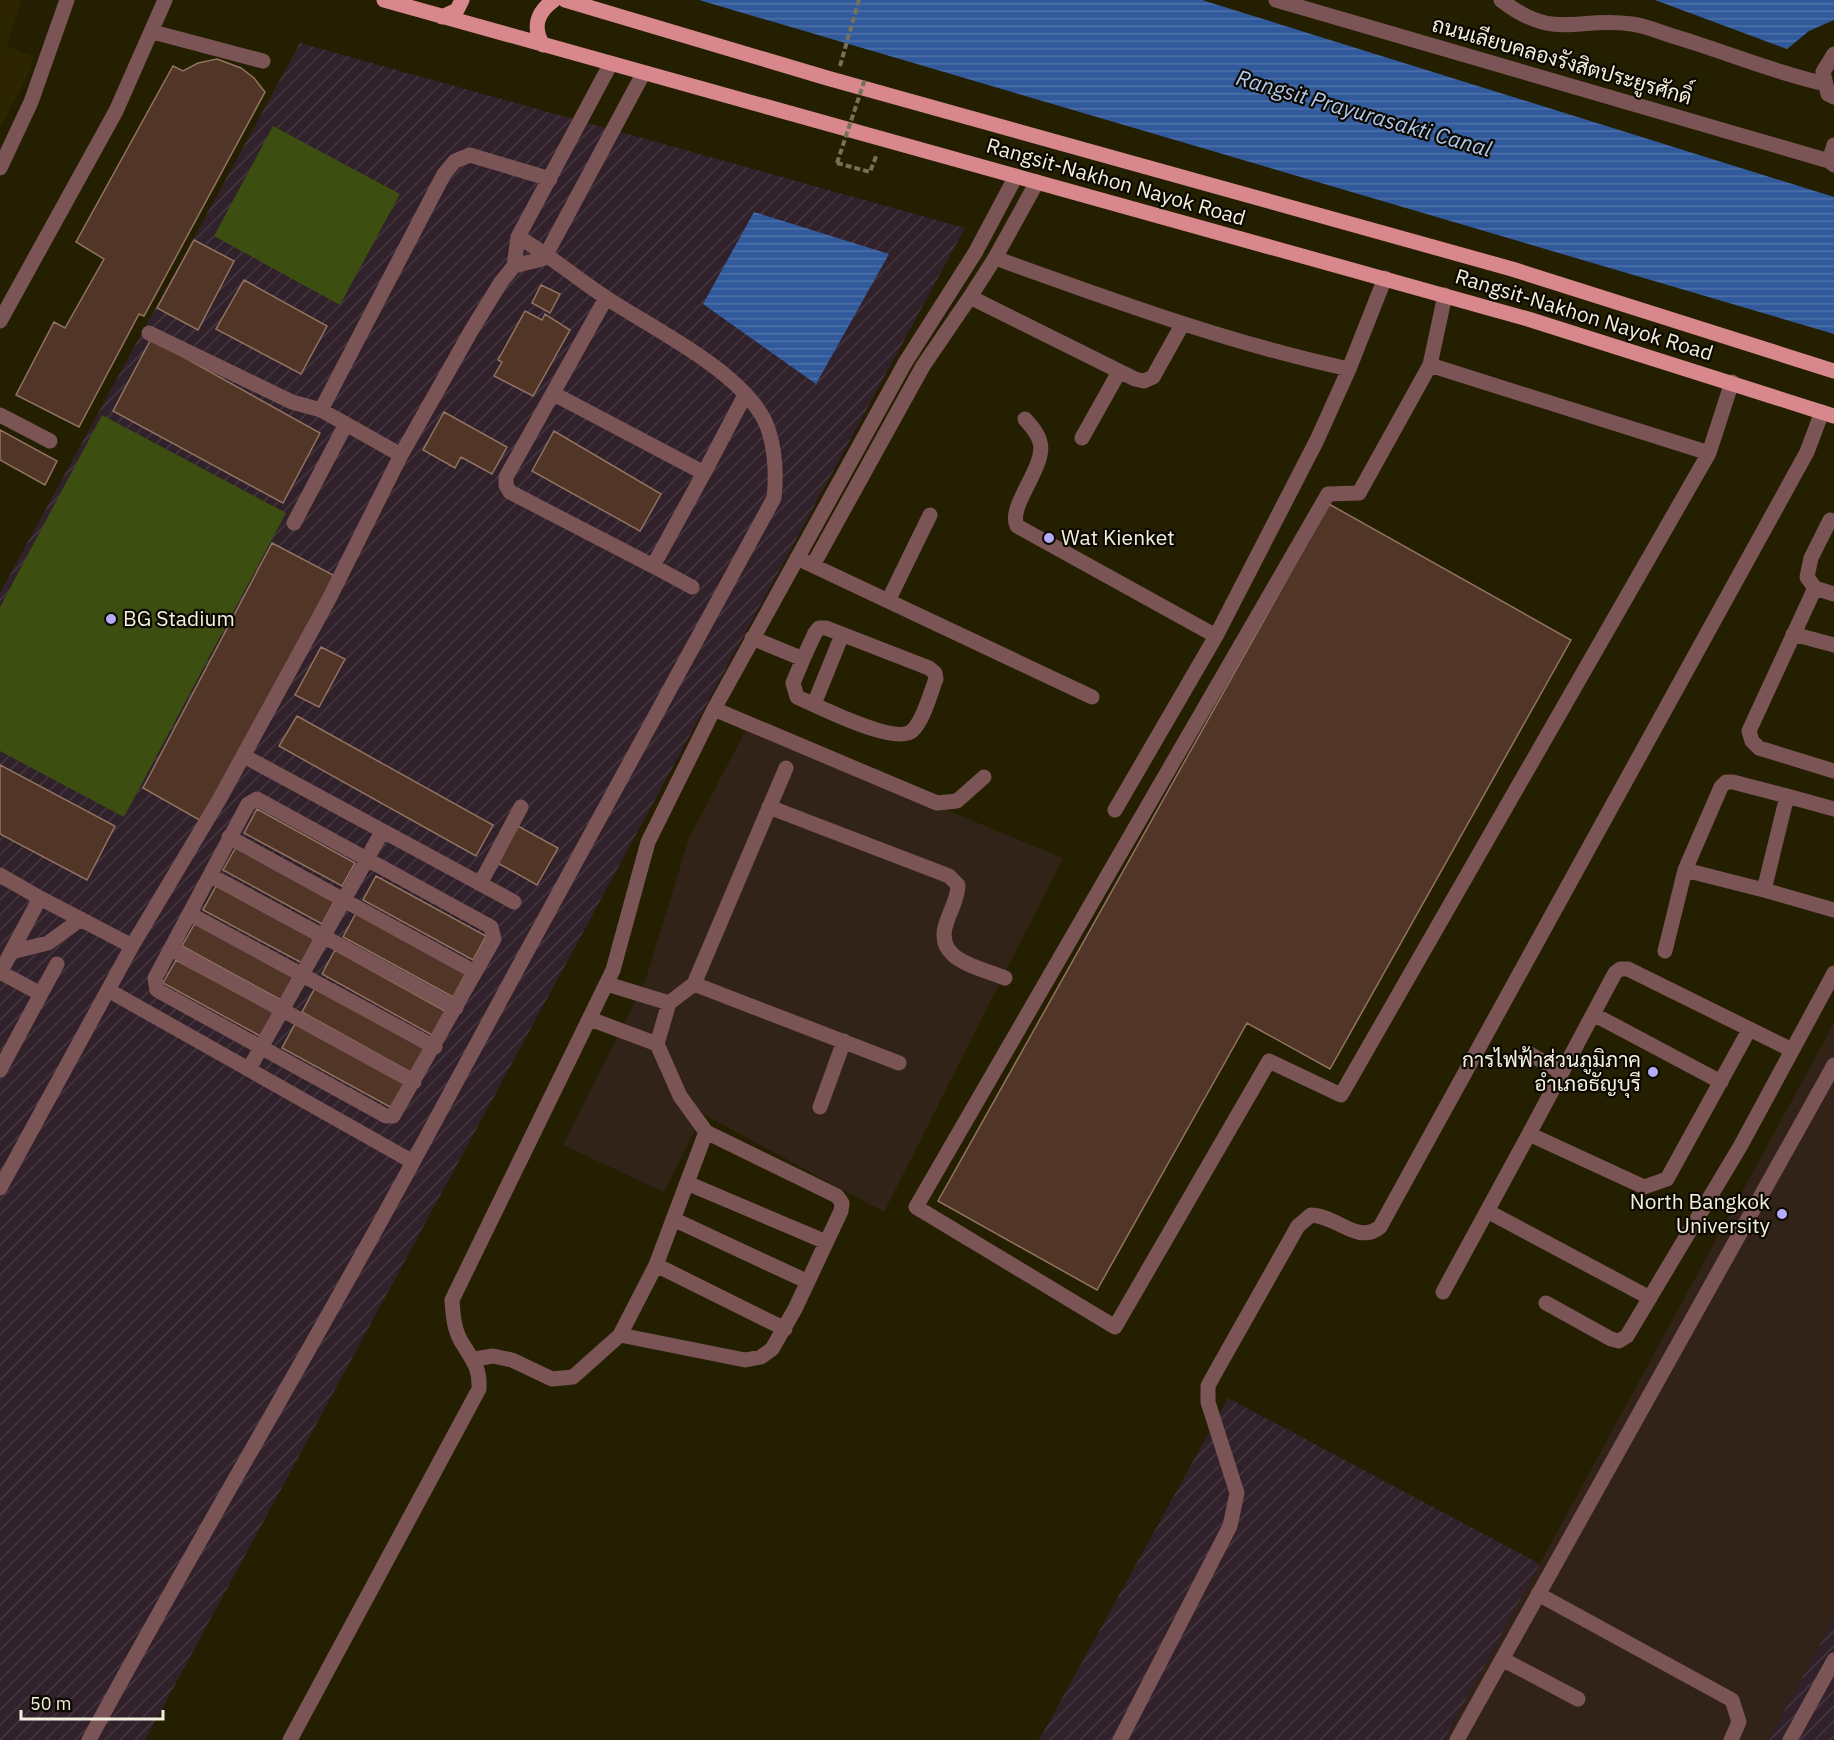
<svg xmlns="http://www.w3.org/2000/svg" width="1834" height="1740" font-family="'IBM Plex Sans',Sarabun,sans-serif">
  <defs>
    <pattern id="industrial-furrows" width="10" height="10" patternUnits="userSpaceOnUse" patternTransform="scale(1.5)"><rect width="10" height="10" fill="#30212b"/><path d="M-1 1l2-2M0 10L10 0M9 11l2-2" fill="none" stroke="#44373f"/></pattern>
    <pattern id="water-rules" width="6" height="5" patternUnits="userSpaceOnUse" patternTransform="scale(1.5)"><rect width="6" height="5" fill="#315a9c"/><path d="M0 2.5h6" fill="none" stroke="#4f72a9"/></pattern>
  </defs>
  <rect width="100%" height="100%" fill="#251f02"/>
  <path fill="#2d2500" d="M0,0H21L7,46L34,57L27,77L0,128Z"/>
  <path fill="url(#industrial-furrows)" d="M300,43L965,228L145,1740H0V593Z
    M1228,1398L1540,1564L1444,1740H1039Z
    M1834,1619V1740H1768Z"/>
  <path fill="#312317" d="M747,728L1063,858L884,1212L703,1114L664,1192L563,1145L645,982L689,838Z
    M1834,1023V1619L1768,1740H1444Z"/>
  <path fill="#3c4e10" d="M273,126L400,194L340,305L214,236Z
    M102,415L286,513L124,817L0,751V607Z"/>
  <path fill="url(#water-rules)" d="M699,0H1202L1834,197V334Z
    M1655,0H1834V20L1809,31L1787,49Z
    M754,212L889,254L816,384L703,304Z"/>
  <path fill="#513526" stroke="#927362" stroke-width="1.5" d="M217,59L241,68L254,78L265,92L144,316L139,314L79,427L16,395L54,322L65,328L104,259L76,242L173,66L183,71L198,63Z
    M194,240L234,261L198,330L157,308Z
    M244,280L327,326L301,374L216,329Z
    M541,285L560,294L550,313L532,303Z
    M525,311L542,320L545,314L570,330L533,396L494,376L502,362L498,360Z
    M151,339L320,433L283,503L113,411Z
    M444,412L507,447L492,474L461,457L455,468L423,450Z
    M0,430L57,461L45,485L0,460Z
    M554,431L661,494L640,531L532,471Z
    M1329,504L1571,640L1330,1069L1247,1023L1097,1290L938,1201Z
    M272,543L335,576L203,822L143,788Z
    M321,647L345,659L319,707L295,695Z
    M297,716L493,825L476,856L279,746Z
    M0,765L115,826L87,880L0,834Z
    M257,809L355,863L342,886L244,833Z
    M516,825L558,848L537,885L496,862Z
    M236,847L335,900L322,924L223,870Z
    M376,876L486,936L473,960L363,900Z
    M216,886L314,939L302,963L203,910Z
    M356,913L466,973L453,997L343,937Z
    M195,923L294,976L281,1000L182,946Z
    M335,950L445,1011L432,1035L322,974Z
    M176,960L275,1013L262,1037L163,983Z
    M315,988L425,1049L412,1073L302,1012Z
    M295,1024L405,1084L392,1108L282,1048Z"/>
  <g fill="none" stroke-linecap="round" stroke-linejoin="round">
    <path stroke="#767058" stroke-width="4" stroke-dasharray="6 3" stroke-linecap="butt" d="M840,66L859,0
      M837,163L870,172L877,154"/>
    <path stroke="#7b5456" stroke-width="15" d="M1276,0L1829,161L1834,165
      M1501,0C1555,42 1575,16 1632,24C1647,26 1662,33 1676,37C1726,52 1775,73 1826,84
      M153,32L263,61
      M1834,54L1823,72L1828,94L1834,97
      M1829,161L1834,145
      M0,168L31,102L67,0
      M1037,182L995,258C1112,300 1228,343 1349,369L1317,440L1216,636L1115,810
      M995,258L970,297L1135,379L1144,381L1153,377L1182,325
      M514,266L542,259L547,253L643,74
      M1445,295L1430,365L1359,493L1328,494L916,1207L1115,1327L1269,1061L1341,1095L1709,453L1732,382
      M606,298L506,477V485L510,492L653,566L704,473
      M0,321L116,111L165,0
      M149,333L292,402L321,410L444,174L455,161L470,155L550,179
      M1430,365L1709,453
      M1349,369L1385,278
      M554,394L704,473L745,395
      M321,410L401,455
      M0,415L50,441
      M1025,419C1031,426 1038,433 1040,442C1047,466 1007,506 1017,526L1216,636
      M1082,438L1119,372
      M1830,520L1811,558L1807,577L1815,588L1834,594
      M294,523L346,424
      M797,558L1092,697
      M813,565L923,366L970,297
      M653,566L692,587
      M1815,588L1749,731L1752,741L1759,748L1834,771
      M888,601L930,515
      M1793,634L1834,645
      M752,638L803,659L815,633L819,628H826L929,668L935,673L936,679C930,694 924,719 913,730C897,747 818,706 797,697L793,683L803,659
      M814,704L842,635
      M714,709L937,803L957,801L984,777
      M244,756L514,902
      M257,799L491,927L494,939L393,1116H386L157,990L155,978L248,804Z
      M769,807L949,876L958,885C958,898 951,909 947,921C932,960 976,966 1005,978
      M1834,809L1787,796L1764,890L1834,910
      M229,837L475,972
      M1685,870L1764,890
      M0,875L40,898L0,973
      M210,875L456,1008
      M480,884L521,807
      M40,898L132,946
      M190,914L435,1047
      M171,949L414,1082
      M1665,951L1685,870L1721,787L1726,782H1733L1787,796
      M11,952L48,943L81,919
      M0,972L41,994
      M607,984L669,1003
      M694,984L786,768
      M108,990L413,1162
      M1593,1014L1721,1082
      M590,1019L657,1044
      M1749,1030L1667,1179L1644,1187L1529,1134L1615,973L1620,969H1628L1792,1050
      M1528,1053L1561,1072
      M249,1069L382,832
      M0,1070L57,964
      M820,1107L844,1041
      M687,1183L826,1242
      M0,1188L132,946L219,800L329,599L401,455L471,331L501,282L514,266L518,237L610,65
      M1487,1211L1650,1298
      M673,1219L806,1281
      M656,1265L785,1329
      M1443,1292L1529,1134
      M1546,1303L1611,1339L1619,1341L1627,1336L1741,1145L1834,973
      M620,1335L656,1265L706,1132
      M475,1359L493,1356L512,1360L552,1379L573,1377L620,1335L745,1360L761,1357L772,1349L795,1309L841,1211L842,1203L837,1196L706,1132L680,1096L657,1044L669,1003L694,984L899,1063
      M1538,1594L1732,1700L1739,1722L1731,1740
      M1502,1659L1578,1699
      M89,1740C194,1546 308,1356 413,1162C532,940 654,720 774,498C777,473 775,436 761,414C732,367 654,329 608,299C577,279 550,255 518,237
      M290,1740L479,1389C480,1369 474,1362 464,1346C454,1332 453,1316 452,1300L613,970L648,842L714,709L905,363L975,253L1016,176
      M1120,1740L1230,1526L1237,1493L1208,1402V1386L1215,1373L1298,1226L1311,1215C1338,1216 1357,1245 1380,1227L1807,452L1822,412
      M1457,1740L1834,1065
      M1790,1740L1834,1660"/>
    <path stroke="#d8888c" stroke-width="15" d="M384,0L1528,319L1834,416
      M565,0L827,78L1512,269L1834,371
      M442,17L457,10L462,0
      M543,45C532,27 537,12 554,0"/>
    <path stroke="#767058" stroke-width="4" stroke-dasharray="6 3" stroke-linecap="butt" d="M837,163L865,79"/>
  </g>
  <g fill="#b4acf9" stroke="#0c0901" stroke-width="2">
    <circle cx="1049" cy="538" r="6"/>
    <circle cx="111" cy="619" r="6"/>
    <circle cx="1653" cy="1072" r="6"/>
    <circle cx="1782" cy="1214" r="6"/>
  </g>
  <g text-anchor="middle" stroke-width="4.5" stroke-linejoin="round" paint-order="stroke">
    <g font-size="21" fill="#f4f0df" stroke="#0c0901">
      <text transform="translate(1562 61) rotate(16)" y="7">ถนนเลียบคลองรังสิตประยูรศักดิ์</text>
      <text transform="translate(1116 182) rotate(16)" y="7">Rangsit-Nakhon Nayok Road</text>
      <text transform="translate(1584 315) rotate(17)" y="7">Rangsit-Nakhon Nayok Road</text>
    </g>
    <g font-size="21" fill="#f4f0df" stroke="#0c0901" text-anchor="start">
      <text x="1061" y="545">Wat Kienket</text>
      <text x="123" y="626">BG Stadium</text>
      <text x="1641" y="1067" text-anchor="end">การไฟฟ้าส่วนภูมิภาค<tspan x="1641" dy="24">อำเภอธัญบุรี</tspan></text>
      <text x="1770" y="1209" text-anchor="end">North Bangkok<tspan x="1770" dy="24">University</tspan></text>
    </g>
    <g font-size="22" font-style="italic" fill="#b1c9ee" stroke="#0c0901">
      <text transform="translate(1364 113) rotate(16)" y="8">Rangsit Prayurasakti Canal</text>
    </g>
  </g>
  <path d="M21 1710v9h142v-9" fill="none" stroke="#f4f0df" stroke-width="3"/>
  <text x="30" y="1710" font-size="18" fill="#f4f0df" stroke="#0c0901" stroke-width="4.5" paint-order="stroke">50 m</text>
</svg>
